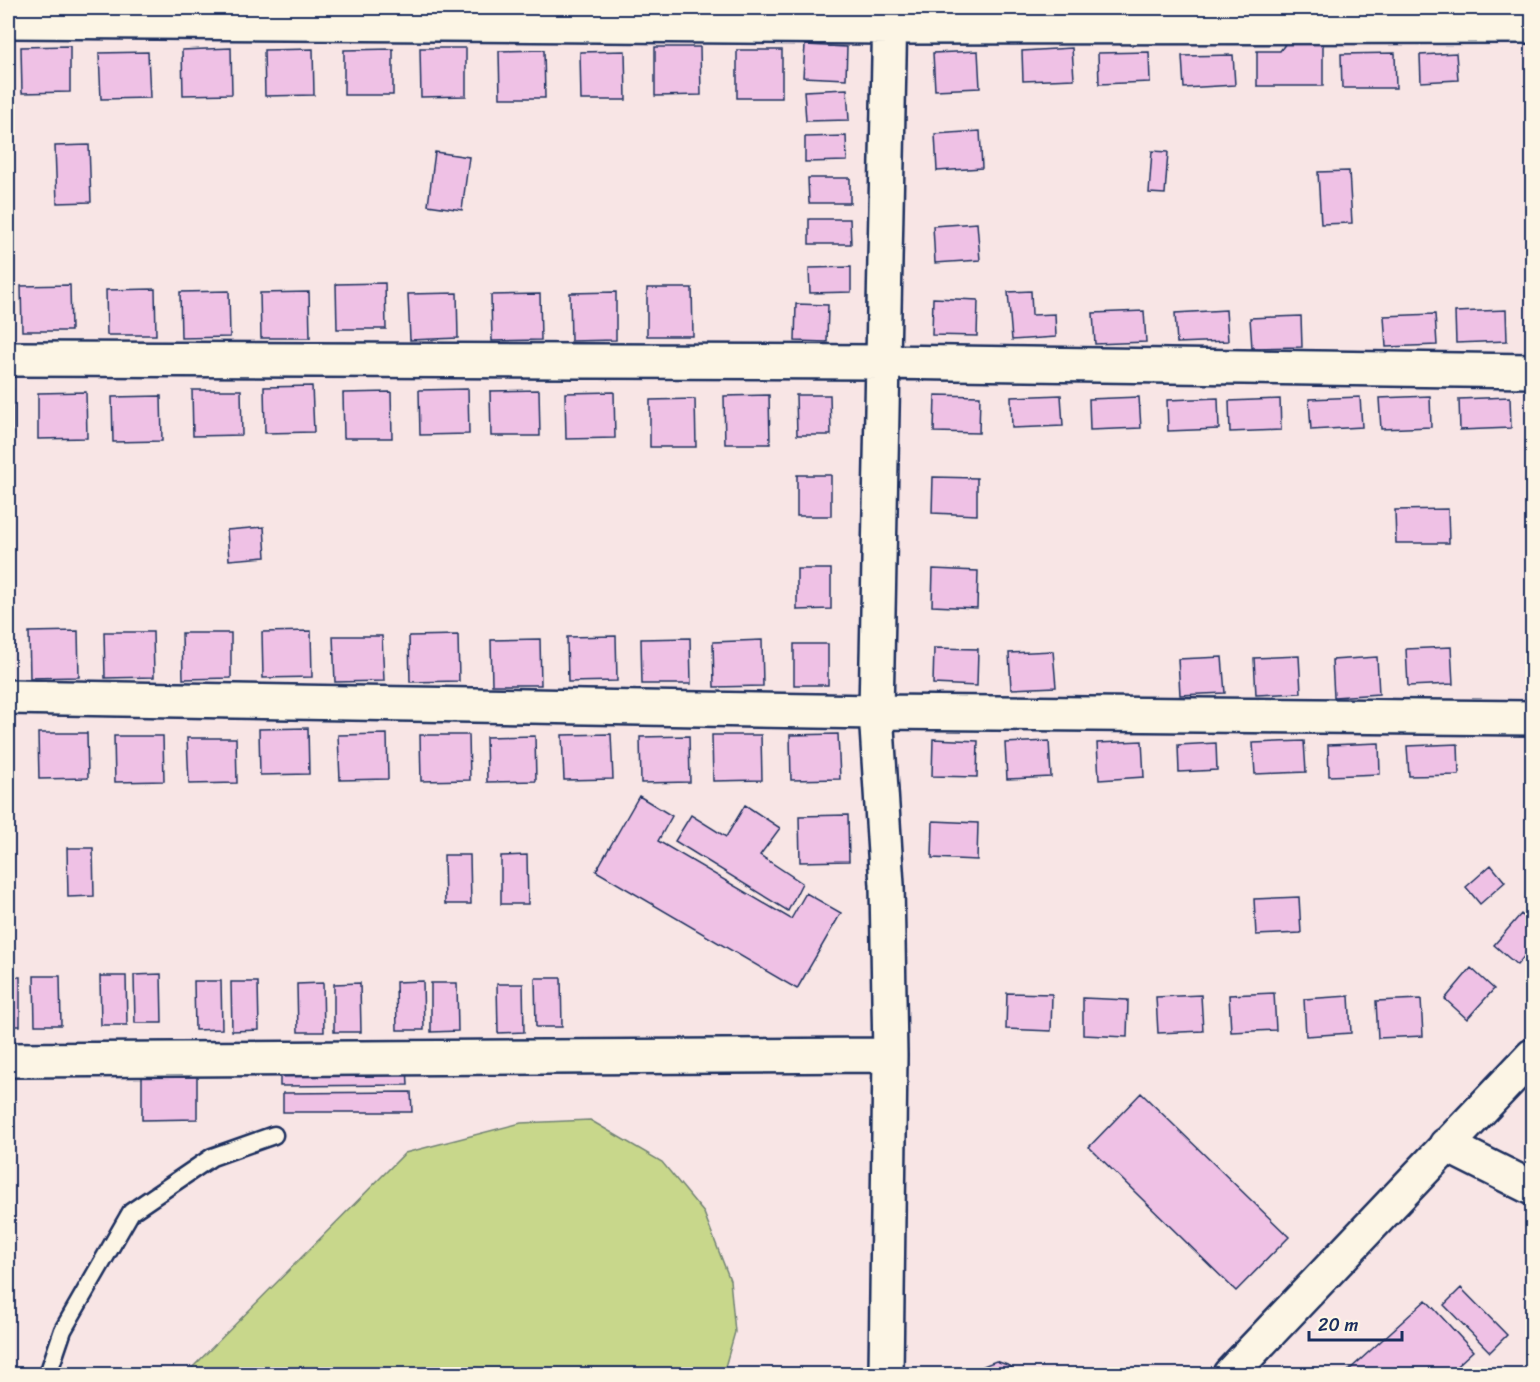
<svg xmlns="http://www.w3.org/2000/svg" width="1540" height="1382" font-family="Sriracha,sans-serif">
  <rect width="100%" height="100%" fill="#f8e5e5"/>
  <filter id="ink" filterUnits="userSpaceOnUse"><feTurbulence type="fractalNoise" baseFrequency=".0167" numOctaves="2"/><feDisplacementMap in="SourceGraphic" scale="12" xChannelSelector="R" yChannelSelector="G"/><feConvolveMatrix kernelMatrix="1 2 1 2 8 2 1 2 1" color-interpolation-filters="sRGB"/></filter>
  <g filter="url(#ink)">
    <path fill="#c8d78b" stroke="#728374" stroke-width="1.5" d="M590,1120L662,1162L704,1213L730,1280L735,1332L723,1374H186L405,1153L521,1123Z"/>
    <path fill="#efc1e5" stroke="#1b2f5e" stroke-width="1.5" d="M1290,38H1323V86H1257V51H1280Z
      M805,45L847,47L846,79L803,77Z
      M70,46V92L22,93L21,47Z
      M655,47H700L701,95L655,96Z
      M231,48L232,94L183,95L182,50Z
      M420,48H466V96L421,97Z
      M1072,48L1074,79L1023,81L1022,51Z
      M313,49L314,95L265,96L264,50Z
      M393,49V95H344V50Z
      M544,50L545,98H500L499,51Z
      M737,50H782V98H737Z
      M625,51L626,100H581L580,52Z
      M978,51L980,88L935,90L933,53Z
      M148,52L150,98L101,99L99,53Z
      M1149,52L1150,82L1099,84L1098,53Z
      M1395,53L1396,88H1342L1341,54Z
      M1456,53L1458,80L1421,82L1420,55Z
      M1233,55L1235,85L1184,88L1182,56Z
      M847,89L849,120L806,121L804,91Z
      M980,131L982,168L937,171L935,134Z
      M846,136L847,161L805,162V137Z
      M89,145L91,202L57,203L55,146Z
      M1152,151L1168,152L1165,194L1149,193Z
      M435,152L469,157L462,210L428,205Z
      M1349,171L1352,223L1321,224L1318,172Z
      M808,178H850V203H809Z
      M809,219H850L851,244H809Z
      M977,223L980,260L935,263L933,226Z
      M851,267V292L810,293L809,268Z
      M385,283L386,329H337L336,284Z
      M70,285L71,331H22L21,286Z
      M647,288H692L693,336H647Z
      M155,289L156,335H107L106,290Z
      M229,291L230,337L181,338L180,292Z
      M1031,291L1032,315L1055,314L1056,337L1012,340L1008,292Z
      M309,292L310,338H261L260,293Z
      M616,292V340L571,341L570,293Z
      M457,293L458,338L410,340L408,294Z
      M540,294L541,340L492,341L491,295Z
      M933,298L978,300L977,336L932,335Z
      M796,304L828,305L827,342L795,341Z
      M1226,310L1228,341L1177,343L1175,313Z
      M1506,310L1507,341L1456,343L1455,312Z
      M1144,311L1146,342L1095,344L1093,313Z
      M1435,314L1437,345L1386,347L1384,316Z
      M1301,316L1302,347L1252,348L1250,318Z
      M312,386L314,432L265,433L264,387Z
      M8,389H13V435H8Z
      M468,389L469,434L420,435L419,390Z
      M192,390H241L242,435L193,436Z
      M539,390L540,436H491L490,391Z
      M86,392L87,438L38,439V393Z
      M391,392L392,438H344L343,393Z
      M614,392L615,438L566,439L565,393Z
      M769,395L770,444H725L724,396Z
      M796,395H830L831,435H797Z
      M935,395L980,396L979,433L934,432Z
      M1061,395L1063,426L1012,428L1011,397Z
      M161,396L162,441L113,442L112,397Z
      M1430,396L1431,427L1381,429L1379,398Z
      M1139,397L1141,428L1090,430L1089,399Z
      M1360,397L1362,427L1311,430L1309,399Z
      M1510,397L1511,428L1460,430L1459,399Z
      M1218,398L1219,429L1168,431L1167,400Z
      M695,399L696,447H650V400Z
      M1280,399L1281,430L1230,432L1229,401Z
      M797,475H831V516H797Z
      M933,477L977,478V515L932,513Z
      M1448,509L1449,543H1396L1395,510Z
      M264,527L266,557L229,560L227,530Z
      M797,569H831V609L797,610Z
      M933,569L978,571L977,608L932,606Z
      M78,631L79,677L30,678L29,632Z
      M311,631L312,677L263,678L262,632Z
      M104,632H153L154,677L105,678Z
      M182,633H231V678L183,679Z
      M458,635L459,681L410,682L409,636Z
      M333,636H382L384,681L335,682Z
      M616,636L617,681L568,682L567,637Z
      M690,638L691,684H642L641,639Z
      M540,639L541,685H492L491,640Z
      M762,640L763,686L714,687L713,642Z
      M794,644H828V685H794Z
      M1451,647L1453,684L1408,686L1406,649Z
      M934,648L978,649L977,686L933,684Z
      M1053,651L1056,687L1011,689L1009,653Z
      M1299,656L1301,693L1256,695L1254,658Z
      M1222,657L1225,693L1180,695L1178,659Z
      M1377,657L1379,694L1334,697L1332,660Z
      M308,728L309,774L260,775L259,729Z
      M38,733H87L88,778L39,779Z
      M387,734L388,779L340,780L338,735Z
      M611,734L613,779L564,780L562,735Z
      M838,734L840,779L791,780L790,735Z
      M420,735H469L470,780L421,781Z
      M712,735H761L762,780L713,781Z
      M114,736H163L164,781L115,782Z
      M535,736L536,781L487,782L486,737Z
      M689,736L690,782L641,783L640,737Z
      M187,738H236L237,783L189,784Z
      M933,739L978,741L977,777L932,776Z
      M1049,741L1051,777L1007,779L1005,743Z
      M1142,741L1144,777L1099,780L1097,743Z
      M1304,741L1306,772L1255,774L1253,743Z
      M1216,743L1217,770L1179,772L1178,745Z
      M1379,743L1380,774L1329,776L1328,745Z
      M1458,744L1459,775L1409,776L1407,746Z
      M639,796L672,816L658,841L791,919L806,893L841,913L797,989L596,871Z
      M745,805L780,828L760,855L802,883L788,911L675,841L691,815L726,837Z
      M848,815L849,861L800,862L799,816Z
      M933,821L978,823L977,860L932,858Z
      M67,848H93L94,896L68,897Z
      M444,855H470L471,904H445Z
      M527,855L528,904H501V856Z
      M1491,865L1505,882L1480,904L1466,887Z
      M1299,897L1301,933L1256,935L1254,899Z
      M1521,914L1532,924V947L1517,965L1494,945Z
      M1471,968L1494,989L1467,1019L1445,999Z
      M161,974L162,1023H135L134,975Z
      M34,976H60L61,1025H35Z
      M100,976H126L127,1025H101Z
      M8,977H20V1026H8Z
      M535,978H561L562,1027H536Z
      M194,981H221L222,1029L195,1030Z
      M423,981L424,1030H397L396,982Z
      M231,982H258L259,1030L232,1031Z
      M323,983L324,1032H298L297,984Z
      M360,983L361,1032H334V984Z
      M431,983H457L458,1031L431,1032Z
      M497,984H523L524,1032L498,1033Z
      M1007,993L1052,994L1051,1031L1006,1029Z
      M1274,993L1276,1030L1231,1032L1229,995Z
      M1201,995L1203,1031L1158,1033L1156,997Z
      M1349,996L1351,1033L1306,1036L1304,999Z
      M1083,998L1128,1000L1127,1037L1083,1035Z
      M1421,999L1423,1036L1378,1038L1376,1001Z
      M407,1066L408,1085L280,1086V1067Z
      M197,1075V1119L142,1120V1076Z
      M411,1092L412,1112H283V1093Z
      M1141,1093L1289,1237L1236,1291L1089,1147Z
      M1461,1288L1507,1335L1490,1352L1444,1305Z
      M1426,1300L1473,1351L1448,1374H1351L1348,1371Z
      M996,1361L1010,1366L1016,1374H977L983,1366Z"/>
    <g fill="none" stroke-linecap="round" stroke-linejoin="round">
      <g stroke="#1b2f5e" stroke-width="21">
        <path id="service" d="M48,1374L63,1330L131,1212L212,1157L274,1135"/>
      </g>
      <g stroke="#1b2f5e" stroke-width="38">
        <path id="minor" d="M8,21L890,27L1532,26
          M8,359L884,362L1532,371
          M8,697L876,712L1532,718
          M8,1060L890,1055
          M1446,1145L1532,1188
          M886,1374L890,1055L887,885L876,712L890,8
          M1230,1374L1532,1056"/>
      </g>
      <use href="#service" stroke="#fcf5e5" stroke-width="16"/>
      <use href="#minor" stroke="#fcf5e5" stroke-width="33"/>
    </g>
  </g>
  <rect width="1540" height="1382" fill="none" stroke="#fcf5e5" stroke-width="30"/>
  <rect x="15" y="15" width="1510" height="1352" fill="none" stroke="#1b2f5e" stroke-width="2" filter="url(#ink)"/>
  <path d="M1309 1331v9h93v-9" fill="none" stroke="#1b2f5e" stroke-width="3"/>
  <text x="1318" y="1331" font-size="18" fill="#1b2f5e" stroke="#fcf5e5" stroke-width="4.5" paint-order="stroke">20 m</text>
</svg>
